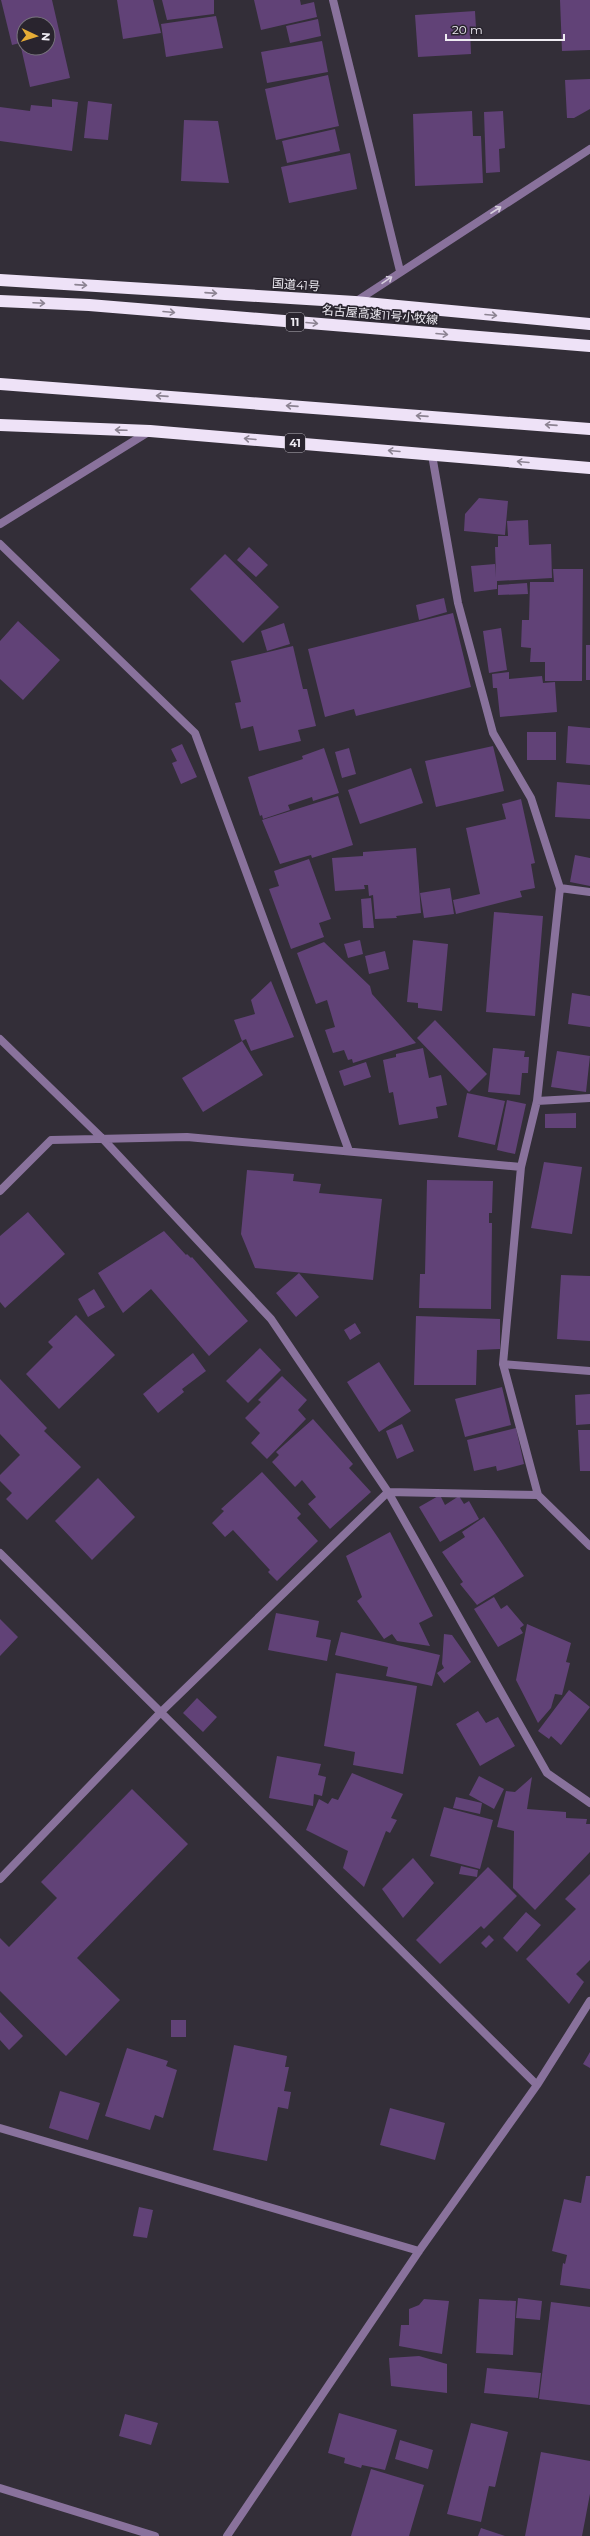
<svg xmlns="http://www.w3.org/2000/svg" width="590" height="2536" font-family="Montserrat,'Noto Sans JP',sans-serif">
  <rect width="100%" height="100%" fill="#332e38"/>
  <path fill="#614277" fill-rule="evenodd" d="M1,0H52L70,78L30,87L20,43L12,45ZM24,24H48V48H24Z
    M117,0H153L161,33L123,39Z
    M162,0H214V14L167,20Z
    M254,0H300L301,5L314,2L317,17L261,30Z
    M560,0H590V50L562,51Z
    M475,11L476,28L470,29L471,54L418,57L415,15Z
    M216,16L223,48L166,57L161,24Z
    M318,19L321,36L290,43L286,26Z
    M322,41L328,72L267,83L261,52Z
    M328,75L339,126L276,140L265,89Z
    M590,79V109L574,118H567L565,80Z
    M52,99L78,102L72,151L0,141V107L30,111L31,105L52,107Z
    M88,101L112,104L108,140L84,138Z
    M472,111L473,136H481L483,183L415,186L413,114Z
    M503,111L505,148L499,149L500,172L486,173L484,112Z
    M184,120L218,121L229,183L181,181Z
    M335,129L340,151L287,163L282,141Z
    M350,153L357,189L289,203L281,167Z
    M479,498L508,501L505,535L464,531L465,514Z
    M528,520L529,545L551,544L552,578L497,581V589L474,592L471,566L495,564L496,577L495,547H498V536H508L507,521Z
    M249,547L268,565L256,577L237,560Z
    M225,554L279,607L243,643L190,589Z
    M553,569H583L582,681H545V662H530L531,648L521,647L522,620H529L530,582H554Z
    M527,583L528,594L498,595V585Z
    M444,598L447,612L419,620L416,605Z
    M453,613L471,687L356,716L354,709L325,717L308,649Z
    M18,621L60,660L23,700L0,679V641Z
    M284,623L290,644L267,651L261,631Z
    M501,628L507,670L489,673L483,631Z
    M586,645H590V680H586Z
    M293,646L303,689H307L316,726L298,730L301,741L259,751L253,726L241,729L235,703L241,702L231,661Z
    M509,672V679L542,676L543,683L555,682L557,712L500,717L497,688H493L492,674Z
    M568,726L590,728V765L566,763Z
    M527,732H556V760H527Z
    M182,744L197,777L181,784L172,763L177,761L171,749Z
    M493,746L504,791L436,807L425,761Z
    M324,748L339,793L313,801L312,797L288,805L290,810L263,819L262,815L260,816L248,777L303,759L302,756Z
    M349,748L356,774L342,778L335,752Z
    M411,768L423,803L360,824L348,790Z
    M557,782L590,785V819L555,817Z
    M338,796L353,845L312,858L311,855L280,864L262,820Z
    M521,799L535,863L531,864L535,888L520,891L522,897L456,914L453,900L480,894L466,828L506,819L502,804Z
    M416,848L421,913L396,916L397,918L375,919L373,895L369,896L368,885H364L365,889L335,891L332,858L363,856V852Z
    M575,855L590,858V886L570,882Z
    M309,859L331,919L319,923L324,937L291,949L269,889L279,886L274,871Z
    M450,888L454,914L424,918L420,893Z
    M371,898L374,928H363L361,899Z
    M494,912L543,916L535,1016L486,1012Z
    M360,940L363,954L348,958L344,944Z
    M413,940L448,944L442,1011L418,1008V1003L407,1002Z
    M324,942L370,986L372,994L416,1043L353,1063L352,1059L348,1060L344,1050L333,1053L325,1030L335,1027L327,1000L316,1004L297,953Z
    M385,951L389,969L369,974L365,956Z
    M271,981L294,1037L251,1051L246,1039L242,1041L234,1020L255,1014L251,1000Z
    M572,993L590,996V1027L568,1024Z
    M435,1020L487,1074L469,1092L417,1038Z
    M242,1041L263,1075L203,1112L182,1078Z
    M423,1048L429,1078L441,1075L447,1105L436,1107L438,1118L399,1125L393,1092L389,1093L383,1060L396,1057V1054Z
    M493,1048L525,1051L524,1057H529L528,1073H522L520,1095L488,1092Z
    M557,1051L590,1056L586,1092L551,1087Z
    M366,1062L371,1077L344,1086L339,1071Z
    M467,1093L505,1101L495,1145L458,1137Z
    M507,1100L526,1104L515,1154L497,1150Z
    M576,1113V1128H545V1114Z
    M544,1162L582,1167L572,1234L531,1228Z
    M247,1170L294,1174L293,1181L321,1184L319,1193L382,1199L373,1280L255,1268L241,1234Z
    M427,1180L493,1181L492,1213H489V1223H492L491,1309L419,1308L420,1274H425Z
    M28,1212L65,1254L5,1308L0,1302V1236Z
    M164,1231L186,1255L187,1254L191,1258L192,1257L248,1321L209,1356L151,1289L123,1313L98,1273Z
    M299,1273L319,1297L296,1317L276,1293Z
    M561,1275L590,1276V1341L557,1339Z
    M94,1289L105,1307L88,1317L78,1299Z
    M76,1315L115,1355L59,1409L26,1374L53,1347L48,1342Z
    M416,1316L500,1319V1349L477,1350L476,1385H414Z
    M355,1323L361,1333L350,1340L344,1330Z
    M260,1348L281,1370L248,1403L226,1381Z
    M193,1353L206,1371L182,1389L184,1392L158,1413L143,1394Z
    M379,1362L411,1411L379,1432L347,1382Z
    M282,1376L307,1400L298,1410L306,1419L267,1459L251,1443L260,1433L245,1418L261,1402L258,1400Z
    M0,1379L47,1428L44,1431L81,1467L27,1520L6,1499L12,1493L0,1481V1475L20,1455L0,1434Z
    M502,1387L511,1425L465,1437L455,1399Z
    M590,1394V1424L576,1425L575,1395Z
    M313,1419L353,1464L349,1468L371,1492L330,1529L308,1504L316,1497L302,1480L295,1487L272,1462L279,1455L276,1452Z
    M402,1424L414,1451L397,1459L386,1431Z
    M516,1428L524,1464L497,1471L496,1466L474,1471L467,1440Z
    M578,1430H590V1471H580Z
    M262,1472L301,1514L297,1518L318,1541L277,1581L268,1572L270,1570L233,1530L225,1537L212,1523L224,1511L221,1509Z
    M98,1478L135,1517L92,1560L55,1521Z
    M440,1495L445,1505L459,1496L464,1504L469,1501L479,1519L440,1542L419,1507Z
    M484,1517L524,1576L477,1605L460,1584L463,1582L442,1552L465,1537L462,1532Z
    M390,1532L433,1616L419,1623L430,1646L397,1641L392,1634L384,1639L357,1601L362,1597L346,1556Z
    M494,1597L501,1609L507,1605L524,1625L520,1628L523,1633L498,1647L474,1609Z
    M276,1613L319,1621L316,1637L331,1640L327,1661L268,1650Z
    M0,1619L18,1637L0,1656Z
    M527,1624L571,1643L566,1662L570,1663L562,1695L555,1694L551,1708L538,1723L516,1680Z
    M341,1632L440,1655L432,1686L386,1676L388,1667L335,1655Z
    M444,1634L452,1635L471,1662L444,1683L437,1673L444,1668L442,1664Z
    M336,1673L417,1686L403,1774L353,1765L355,1752L324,1746Z
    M569,1690L590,1707L561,1745L551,1736L549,1739L538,1731Z
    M197,1698L217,1717L203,1732L183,1713Z
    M478,1711L486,1723L498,1717L515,1746L480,1766L456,1724Z
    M277,1756L321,1764L318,1775L326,1777L322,1796L314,1794L313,1806L269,1798Z
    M352,1773L403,1794L391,1818L397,1820L390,1833L386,1831L364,1887L343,1868L348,1851L306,1830L319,1799L328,1804L332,1798L338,1800Z
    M479,1776L504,1789L494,1809L469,1795Z
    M532,1777L527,1809L566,1812V1818L587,1819L586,1824H590V1852L535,1910L513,1888L514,1831L497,1827L506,1791L515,1792Z
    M132,1789L188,1844L77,1958L120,2000L66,2056L0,1991V1938L9,1947L57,1898L41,1882Z
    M456,1797L482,1803L480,1814L453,1808Z
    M444,1807L493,1820L480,1869L430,1856Z
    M413,1858L434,1883L403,1918L382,1889Z
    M461,1866L478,1870L477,1877L459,1874Z
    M488,1867L517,1896L484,1929L481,1926L440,1964L416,1940Z
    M590,1874V1960L576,1974L584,1982L569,2004L526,1959L576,1909L565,1899Z
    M526,1912L541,1925L517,1952L503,1938Z
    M489,1935L494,1940L486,1948L481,1943Z
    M0,2012L23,2036L9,2050L0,2040Z
    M171,2020H186V2037H171Z
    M234,2045L287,2056L285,2067H289L284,2091L291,2092L288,2109L278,2107L267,2161L213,2150Z
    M127,2048L168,2061L166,2066L177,2070L163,2118L155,2115L150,2130L105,2116Z
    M590,2052V2068L583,2064Z
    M60,2091L100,2103L88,2140L49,2128Z
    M390,2108L445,2123L435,2160L380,2145Z
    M586,2176H590V2289L560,2285L563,2263L565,2264L567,2255L552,2251L564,2199L581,2203Z
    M139,2207L153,2210L147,2238L133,2236Z
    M518,2298L542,2301L540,2320L516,2318Z
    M424,2299L449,2301L442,2354L399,2346L401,2325H409V2309L419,2305Z
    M479,2299L516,2301L513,2355L476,2353Z
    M551,2302L590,2307V2405L539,2399Z
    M419,2356L447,2364V2393L391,2386L389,2358Z
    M487,2368L541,2373L538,2398L484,2393Z
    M339,2413L397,2430L385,2470L362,2465L361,2468L344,2463L345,2458L328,2453Z
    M125,2414L158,2423L151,2445L119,2436Z
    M471,2423L508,2432L495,2487L489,2486L481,2522L447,2514Z
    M400,2440L433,2450L428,2469L395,2459Z
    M541,2452L590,2461V2494L582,2536H525Z
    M371,2469L424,2485L409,2536H351Z
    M481,2528L505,2536H478Z"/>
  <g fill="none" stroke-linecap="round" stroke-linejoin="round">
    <path stroke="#89729c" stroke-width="8" d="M333,0L400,271
      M355,302L590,149
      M432,455L458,603L493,733L531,798L560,888L537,1101L521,1167L503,1364L538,1495L590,1546
      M0,524L150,431
      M0,544L195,733L349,1151
      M560,888L590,892
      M0,1039L103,1139L271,1319L388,1492L547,1773L590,1803
      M537,1101L590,1098
      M0,1191L51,1140L187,1137L521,1167
      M503,1364L590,1371
      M0,1553L537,2085
      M0,1879L160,1713L388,1492L538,1495
      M0,2128L419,2251
      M0,2488L155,2536
      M227,2536L419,2251L537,2085L590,2001"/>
    <path stroke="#eee2f7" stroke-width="12" d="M0,280L355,302L590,324
      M0,301L89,305L590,346
      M0,384L590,429
      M0,425L150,431L590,468"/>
  </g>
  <defs><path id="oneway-shaft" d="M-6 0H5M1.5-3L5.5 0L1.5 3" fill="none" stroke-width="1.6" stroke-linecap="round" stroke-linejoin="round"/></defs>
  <g stroke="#d6cedd">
    <use href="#oneway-shaft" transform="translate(496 210) rotate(-33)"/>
    <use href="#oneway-shaft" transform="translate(387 280) rotate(-34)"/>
  </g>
  <g stroke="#8c8392">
    <use href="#oneway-shaft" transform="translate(81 285) rotate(4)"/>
    <use href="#oneway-shaft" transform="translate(211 293) rotate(4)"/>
    <use href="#oneway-shaft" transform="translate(39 303) rotate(3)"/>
    <use href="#oneway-shaft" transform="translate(169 312) rotate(5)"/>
    <use href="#oneway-shaft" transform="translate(491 315) rotate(5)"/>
    <use href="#oneway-shaft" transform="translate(312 323) rotate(5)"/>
    <use href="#oneway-shaft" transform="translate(442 334) rotate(5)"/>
    <use href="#oneway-shaft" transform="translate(162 396) rotate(-176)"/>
    <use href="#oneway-shaft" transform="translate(292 406) rotate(-176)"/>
    <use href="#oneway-shaft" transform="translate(422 416) rotate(-176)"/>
    <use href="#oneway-shaft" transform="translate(551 425) rotate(-176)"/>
    <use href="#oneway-shaft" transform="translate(121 430) rotate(-178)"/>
    <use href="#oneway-shaft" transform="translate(250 439) rotate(-175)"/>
    <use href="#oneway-shaft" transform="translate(394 451) rotate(-175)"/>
    <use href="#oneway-shaft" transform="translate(523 462) rotate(-175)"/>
  </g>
  <g text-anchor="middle" stroke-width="3.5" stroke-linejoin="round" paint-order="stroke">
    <g fill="#29242e" stroke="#b4b0b8" stroke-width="1">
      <rect x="286" y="313" width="18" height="18" rx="3"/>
      <rect x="285" y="434" width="20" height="18" rx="3"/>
    </g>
    <g font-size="11" font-weight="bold" fill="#efecf3">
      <text x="295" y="326">11</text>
      <text x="295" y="447">41</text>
    </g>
    <g font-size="12" fill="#efecf3" stroke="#29242e">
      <text transform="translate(296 285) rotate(4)" y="4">国道41号</text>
      <text transform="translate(380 315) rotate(5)" y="4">名古屋高速11号小牧線</text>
    </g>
  </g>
  <g transform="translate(36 36) rotate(94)"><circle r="19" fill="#29242e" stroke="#78747d"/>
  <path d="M0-3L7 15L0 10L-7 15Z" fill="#e6ac36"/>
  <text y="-6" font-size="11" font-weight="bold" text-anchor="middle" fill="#efecf3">N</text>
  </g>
  <path d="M446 34v6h118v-6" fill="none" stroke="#efecf3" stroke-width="2"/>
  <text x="452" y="34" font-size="12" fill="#efecf3" stroke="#29242e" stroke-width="3" paint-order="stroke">20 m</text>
</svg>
